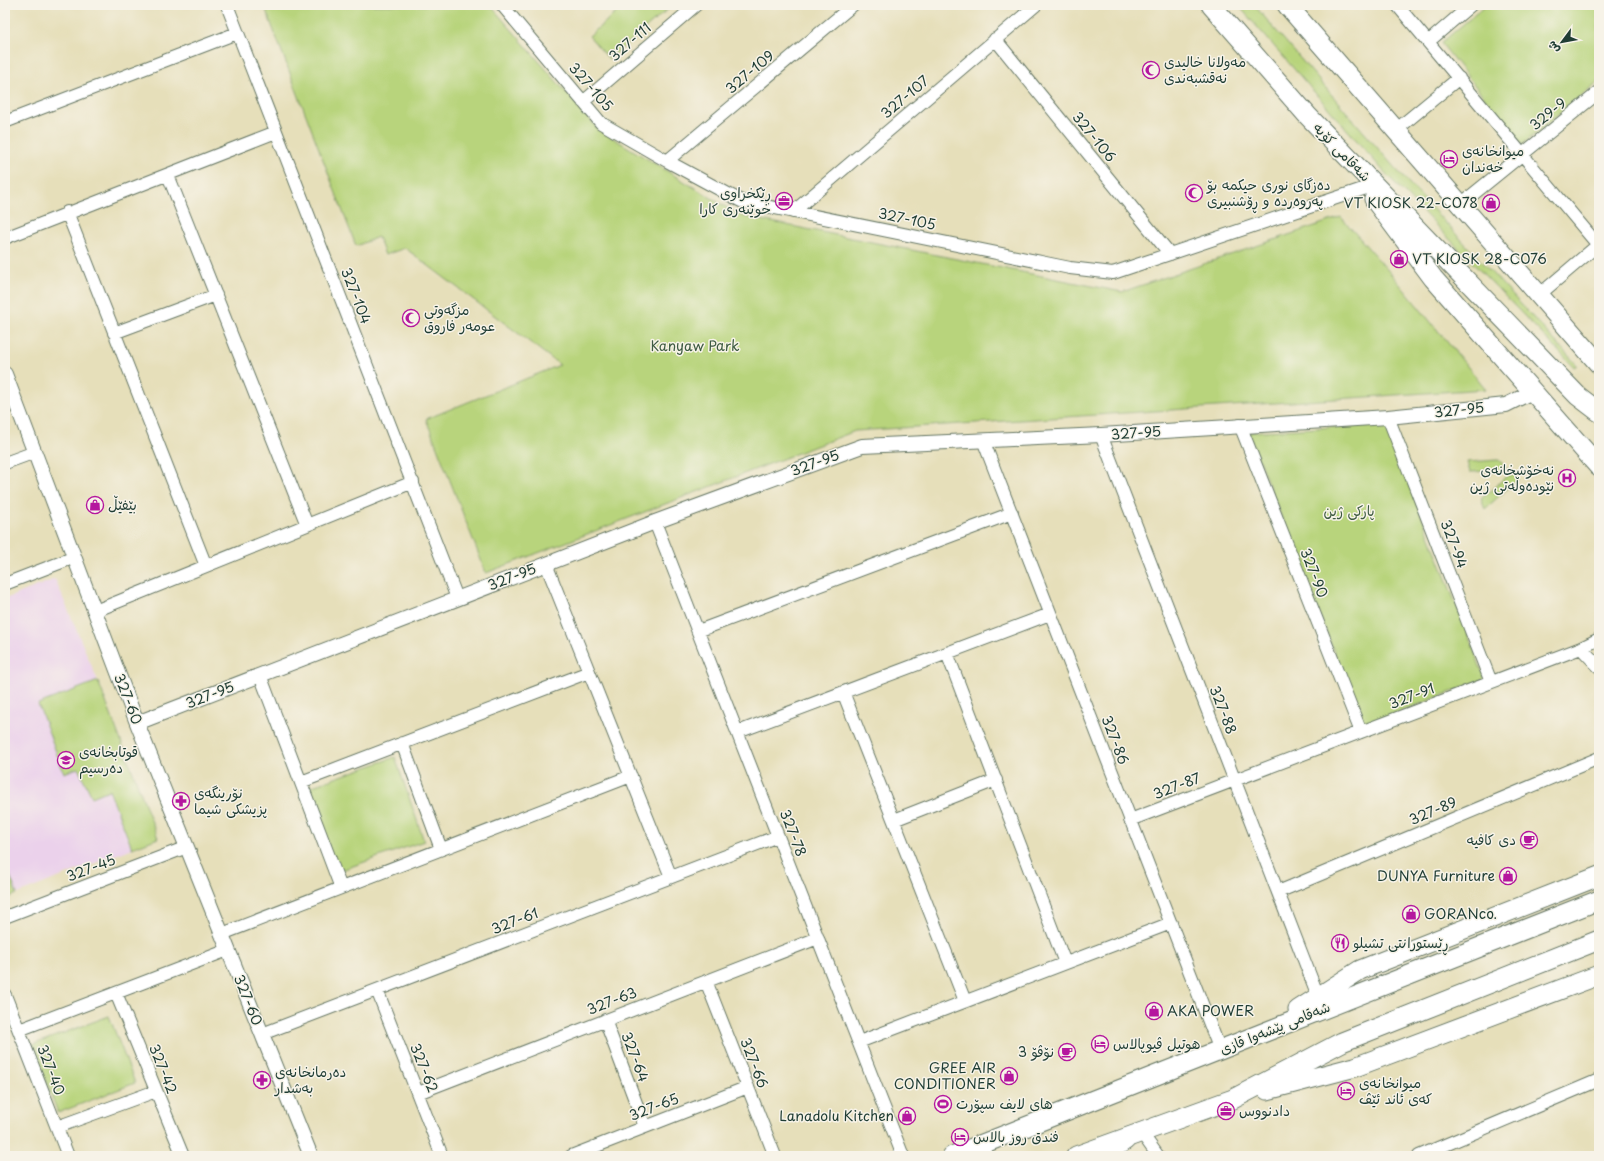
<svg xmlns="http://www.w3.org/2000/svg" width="1604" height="1161" font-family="'Playpen Sans','Playpen Sans Arabic',sans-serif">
  <rect width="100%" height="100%" fill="#f7f3e8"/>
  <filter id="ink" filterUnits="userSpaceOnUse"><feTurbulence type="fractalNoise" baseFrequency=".025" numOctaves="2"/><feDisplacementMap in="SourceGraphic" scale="8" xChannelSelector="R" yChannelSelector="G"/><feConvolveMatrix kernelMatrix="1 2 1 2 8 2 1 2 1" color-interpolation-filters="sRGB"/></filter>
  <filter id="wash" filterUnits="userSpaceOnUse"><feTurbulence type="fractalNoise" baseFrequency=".012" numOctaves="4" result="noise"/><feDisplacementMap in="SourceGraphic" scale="16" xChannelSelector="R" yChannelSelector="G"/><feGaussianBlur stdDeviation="0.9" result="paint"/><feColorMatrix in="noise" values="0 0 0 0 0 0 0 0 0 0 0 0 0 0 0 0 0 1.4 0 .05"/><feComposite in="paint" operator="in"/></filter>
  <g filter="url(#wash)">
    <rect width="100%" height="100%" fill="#e6dfba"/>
    <path fill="#ebd1eb" d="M55,579L98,681L158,838L5,899V599Z"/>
    <path fill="#b8d47b" stroke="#6c8858" d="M264,5H490L598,129L741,216L1122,292L1341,217L1392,275L1486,389L855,431L486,573L426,419L560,365L405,248L385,255L378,237L356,246Z
      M625,5H673L609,59L589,36Z
      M1238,5H1254L1394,167L1577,365L1574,367L1386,174Z
      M1486,5H1599V81L1522,145L1441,43Z
      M1386,424L1485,679L1363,726L1248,432Z
      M1499,460L1508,470L1470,472L1467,462Z
      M1508,475H1515L1518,479L1485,509L1481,499Z
      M98,681L158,838L132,848L109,790L92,797L78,768L64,773L38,704Z
      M395,757L424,841L336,872L307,788Z
      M5,863L17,894L5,899Z
      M109,1016L135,1083L58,1113L32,1045Z"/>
  </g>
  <g filter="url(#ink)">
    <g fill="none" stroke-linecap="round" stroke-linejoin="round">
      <g stroke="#657663" stroke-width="14">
        <path id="minor" d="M227,5L457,598
          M502,5L601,123L667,161L741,201L1070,268L1113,273L1366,188
          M1397,5L1598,245
          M995,39L1170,254
          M1428,42L1471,5
          M583,102L696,5
          M5,122L237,33
          M1396,130L1459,78
          M667,161L853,5
          M168,175L307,525
          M1461,204L1599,92
          M67,212L206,566
          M793,212L1036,5
          M5,238L276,132
          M1539,295L1599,244
          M114,333L216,295
          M1388,417L1491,682
          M1240,425L1361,732
          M1101,435L1318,996
          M983,440L1220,1050
          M5,463L35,452
          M655,522L903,1156
          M546,564L671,877
          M5,584L75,557
          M95,611L413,482
          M698,631L1012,513
          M1581,648L1599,667
          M947,653L1065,963
          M260,675L341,888
          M843,692L965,1001
          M738,732L1050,614
          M402,743L441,849
          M301,782L589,672
          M894,820L996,780
          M1130,820L1581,648L1599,639
          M1278,892L1599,758
          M5,917L187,847
          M222,934L631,776
          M706,981L775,1156
          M377,990L442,1156
          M116,993L183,1156
          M5,995L68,1156
          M605,1020L645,1127
          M19,1030L228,950
          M262,1034L778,836
          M859,1042L1171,923
          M418,1093L818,938
          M57,1127L156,1091
          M1141,1132L1158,1156
          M571,1156L748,1087
          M1419,1156L1599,1080"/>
      </g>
      <g stroke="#657663" stroke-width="16">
        <path id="tertiary" d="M5,374L137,723L311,1156
          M137,723L655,522L862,446L1101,435L1388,417L1506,405L1534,391
          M1107,1156L1127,1142"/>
      </g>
      <g stroke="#657663" stroke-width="21">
        <path id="trunk" d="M1211,5L1307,115L1578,396L1599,412
          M1287,5L1599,364
          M1374,199L1433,278L1599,467
          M1298,1010L1360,970L1599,876
          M1267,1090L1355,1067L1599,975
          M952,1156L1599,900
          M1076,1156L1233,1099L1342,1042L1599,940"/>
      </g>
      <use href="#minor" stroke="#fff" stroke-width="12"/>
      <use href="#tertiary" stroke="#fff" stroke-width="14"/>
      <use href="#trunk" stroke="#fff" stroke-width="19"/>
    </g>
  </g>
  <defs>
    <g id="mosque-ring" transform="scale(0.9)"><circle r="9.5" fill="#f7f3e8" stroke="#b5179e" stroke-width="1.5"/><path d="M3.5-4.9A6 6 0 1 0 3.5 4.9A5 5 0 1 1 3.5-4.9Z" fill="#b5179e"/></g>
    <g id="hotel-ring" transform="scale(0.9)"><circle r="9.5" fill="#f7f3e8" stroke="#b5179e" stroke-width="1.5"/><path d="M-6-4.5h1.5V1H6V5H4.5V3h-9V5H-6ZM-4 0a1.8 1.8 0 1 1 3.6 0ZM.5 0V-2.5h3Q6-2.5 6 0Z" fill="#b5179e"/></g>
    <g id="office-ring" transform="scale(0.9)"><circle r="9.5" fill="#f7f3e8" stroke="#b5179e" stroke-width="1.5"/><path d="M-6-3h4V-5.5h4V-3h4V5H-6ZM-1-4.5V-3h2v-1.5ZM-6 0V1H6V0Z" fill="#b5179e"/></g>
    <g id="shop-ring" transform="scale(0.9)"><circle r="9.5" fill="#f7f3e8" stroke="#b5179e" stroke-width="1.5"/><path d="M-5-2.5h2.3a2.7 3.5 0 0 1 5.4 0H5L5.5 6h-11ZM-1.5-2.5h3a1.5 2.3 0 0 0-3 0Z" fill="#b5179e"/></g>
    <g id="hospital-ring" transform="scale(0.9)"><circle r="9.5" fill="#f7f3e8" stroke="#b5179e" stroke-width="1.5"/><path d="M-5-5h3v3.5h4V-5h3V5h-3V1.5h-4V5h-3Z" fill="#b5179e"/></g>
    <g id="school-ring" transform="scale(0.9)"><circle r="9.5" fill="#f7f3e8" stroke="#b5179e" stroke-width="1.5"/><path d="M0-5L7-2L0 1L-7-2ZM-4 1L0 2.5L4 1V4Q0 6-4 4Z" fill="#b5179e"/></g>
    <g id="pharmacy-ring" transform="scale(0.9)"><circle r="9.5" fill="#f7f3e8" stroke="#b5179e" stroke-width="1.5"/><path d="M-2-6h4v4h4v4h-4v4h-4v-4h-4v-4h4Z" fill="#b5179e"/></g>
    <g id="cafe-ring" transform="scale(0.9)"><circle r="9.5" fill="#f7f3e8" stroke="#b5179e" stroke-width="1.5"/><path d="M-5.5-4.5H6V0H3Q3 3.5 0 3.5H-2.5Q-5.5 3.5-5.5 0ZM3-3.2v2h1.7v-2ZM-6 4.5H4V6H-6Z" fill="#b5179e"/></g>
    <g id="restaurant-ring" transform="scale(0.9)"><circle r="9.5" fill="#f7f3e8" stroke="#b5179e" stroke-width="1.5"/><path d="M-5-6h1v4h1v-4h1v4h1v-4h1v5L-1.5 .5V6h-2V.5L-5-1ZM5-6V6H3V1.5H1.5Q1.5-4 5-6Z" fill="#b5179e"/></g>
    <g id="stadium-ring" transform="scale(0.9)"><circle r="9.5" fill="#f7f3e8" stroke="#b5179e" stroke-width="1.5"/><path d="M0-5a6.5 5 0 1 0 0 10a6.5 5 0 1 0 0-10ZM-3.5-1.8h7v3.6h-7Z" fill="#b5179e"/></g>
  </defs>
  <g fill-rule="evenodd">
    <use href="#mosque-ring" x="1151" y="70"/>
    <use href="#hotel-ring" x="1449" y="159"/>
    <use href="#mosque-ring" x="1194" y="193"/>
    <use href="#office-ring" x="784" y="201"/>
    <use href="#shop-ring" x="1491" y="203"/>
    <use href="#shop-ring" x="1399" y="259"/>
    <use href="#mosque-ring" x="411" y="318"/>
    <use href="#hospital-ring" x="1567" y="478"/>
    <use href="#shop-ring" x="95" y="505"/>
    <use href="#school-ring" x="66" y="760"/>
    <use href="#pharmacy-ring" x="181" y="801"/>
    <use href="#cafe-ring" x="1529" y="840"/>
    <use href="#shop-ring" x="1508" y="876"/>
    <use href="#shop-ring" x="1411" y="914"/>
    <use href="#restaurant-ring" x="1340" y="943"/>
    <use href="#shop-ring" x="1154" y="1011"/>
    <use href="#hotel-ring" x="1100" y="1044"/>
    <use href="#cafe-ring" x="1067" y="1052"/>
    <use href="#shop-ring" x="1009" y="1076"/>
    <use href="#pharmacy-ring" x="262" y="1080"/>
    <use href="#hotel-ring" x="1346" y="1091"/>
    <use href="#stadium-ring" x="943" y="1104"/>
    <use href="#office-ring" x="1226" y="1111"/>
    <use href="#shop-ring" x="907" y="1116"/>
    <use href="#hotel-ring" x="960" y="1137"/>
  </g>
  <g text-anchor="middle" stroke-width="3" stroke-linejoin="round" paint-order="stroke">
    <g font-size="14" fill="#1f3d34" stroke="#f7f3e8">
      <text transform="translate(630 42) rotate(-41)" y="5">327-111</text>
      <text transform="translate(750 72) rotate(-40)" y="5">327-109</text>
      <text transform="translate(591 87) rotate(49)" y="5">327-105</text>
      <text transform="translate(905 97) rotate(-40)" y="5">327-107</text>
      <text transform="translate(1548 114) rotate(-39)" y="5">329-9</text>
      <text transform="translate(1094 137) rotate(51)" y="5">327-106</text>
      <text transform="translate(1342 152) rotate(46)" y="5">شەقامی کۆیە</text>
      <text transform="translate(907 219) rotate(12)" y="5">327-105</text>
      <text transform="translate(356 296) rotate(69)" y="5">327-104</text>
      <text transform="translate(1459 410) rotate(-6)" y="5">327-95</text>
      <text transform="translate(1136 433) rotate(-4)" y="5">327-95</text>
      <text transform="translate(815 463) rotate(-20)" y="5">327-95</text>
      <text transform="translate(1454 544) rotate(69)" y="5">327-94</text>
      <text transform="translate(1314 573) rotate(69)" y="5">327-90</text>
      <text transform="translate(512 577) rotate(-21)" y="5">327-95</text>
      <text transform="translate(210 695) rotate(-21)" y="5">327-95</text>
      <text transform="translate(1412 696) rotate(-21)" y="5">327-91</text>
      <text transform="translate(128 699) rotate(69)" y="5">327-60</text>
      <text transform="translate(1223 710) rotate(69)" y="5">327-88</text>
      <text transform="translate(1115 740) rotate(69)" y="5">327-86</text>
      <text transform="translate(1177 786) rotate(-21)" y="5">327-87</text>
      <text transform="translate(1433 811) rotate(-23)" y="5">327-89</text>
      <text transform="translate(793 833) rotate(69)" y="5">327-78</text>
      <text transform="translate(91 868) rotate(-21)" y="5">327-45</text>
      <text transform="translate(515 921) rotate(-21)" y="5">327-61</text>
      <text transform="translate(248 1000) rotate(68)" y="5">327-60</text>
      <text transform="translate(612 1001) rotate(-21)" y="5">327-63</text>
      <text transform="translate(1275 1028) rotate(-22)" y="5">شەقامی پێشەوا قازی</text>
      <text transform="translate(635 1057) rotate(69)" y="5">327-64</text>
      <text transform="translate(754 1063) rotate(69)" y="5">327-66</text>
      <text transform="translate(424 1068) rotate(68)" y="5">327-62</text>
      <text transform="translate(163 1069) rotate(68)" y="5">327-42</text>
      <text transform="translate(51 1070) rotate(69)" y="5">327-40</text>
      <text transform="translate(654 1107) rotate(-21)" y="5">327-65</text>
    </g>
    <g font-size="14" fill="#1f3d34" stroke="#f7f3e8" text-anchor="start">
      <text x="1164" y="67">مەولانا خالیدی<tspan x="1164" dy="16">نەقشبەندی</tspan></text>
      <text x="1462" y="156">میوانخانەی<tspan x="1462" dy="16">خەندان</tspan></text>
      <text x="1207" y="190">دەزگای نوری حیکمە بۆ<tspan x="1207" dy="16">پەروەردە و ڕۆشنبیری</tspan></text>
      <text x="771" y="198" text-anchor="end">ڕێكخراوی<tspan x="771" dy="16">خوێنەری كارا</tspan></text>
      <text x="1478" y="208" text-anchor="end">VT KIOSK 22-C078</text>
      <text x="1412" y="264">VT KIOSK 28-C076</text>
      <text x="424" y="315">مزگەوتی<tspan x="424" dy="16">عومەر فاروق</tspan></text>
      <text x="1554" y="475" text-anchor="end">نەخۆشخانەی<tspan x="1554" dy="16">نێودەوڵەتی ژین</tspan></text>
      <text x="108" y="510">بێفێڵ</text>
      <text x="79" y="757">قوتابخانەی<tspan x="79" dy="16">دەرسیم</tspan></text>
      <text x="194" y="798">نۆرینگەی<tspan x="194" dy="16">پزیشکی شیما</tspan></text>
      <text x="1516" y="845" text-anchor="end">دى كافيه</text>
      <text x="1495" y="881" text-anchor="end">DUNYA Furniture</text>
      <text x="1424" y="919">GORANco.</text>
      <text x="1353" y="948">ڕێستورانتی تشیلو</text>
      <text x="1167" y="1016">AKA POWER</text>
      <text x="1113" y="1049">هوتیل ڤیوپالاس</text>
      <text x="1054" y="1057" text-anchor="end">نۆڤۆ 3</text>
      <text x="996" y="1073" text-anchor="end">GREE AIR<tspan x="996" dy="16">CONDITIONER</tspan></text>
      <text x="275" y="1077">دەرمانخانەی<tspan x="275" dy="16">بەشدار</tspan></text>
      <text x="1359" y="1088">میوانخانەی<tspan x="1359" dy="16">کەی ئاند ئێڤ</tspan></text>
      <text x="956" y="1109">های لایف سپۆرت</text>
      <text x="1239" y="1116">دادنووس</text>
      <text x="894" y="1121" text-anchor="end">Lanadolu Kitchen</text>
      <text x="973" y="1142">فندق روز بالاس</text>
    </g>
    <g font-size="14" fill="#3e5b42" stroke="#f7f3e8">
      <text x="695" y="351">Kanyaw Park</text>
      <text x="1349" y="516">پارکی ژین</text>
    </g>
  </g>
  <rect width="1604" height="1161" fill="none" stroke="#f7f3e8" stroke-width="20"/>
  <g transform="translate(1562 42) rotate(238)" stroke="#f7f3e8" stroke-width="3" paint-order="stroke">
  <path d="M0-3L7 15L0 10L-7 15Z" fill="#1f3d34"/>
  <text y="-6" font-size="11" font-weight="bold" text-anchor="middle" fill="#1f3d34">ش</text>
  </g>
</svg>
